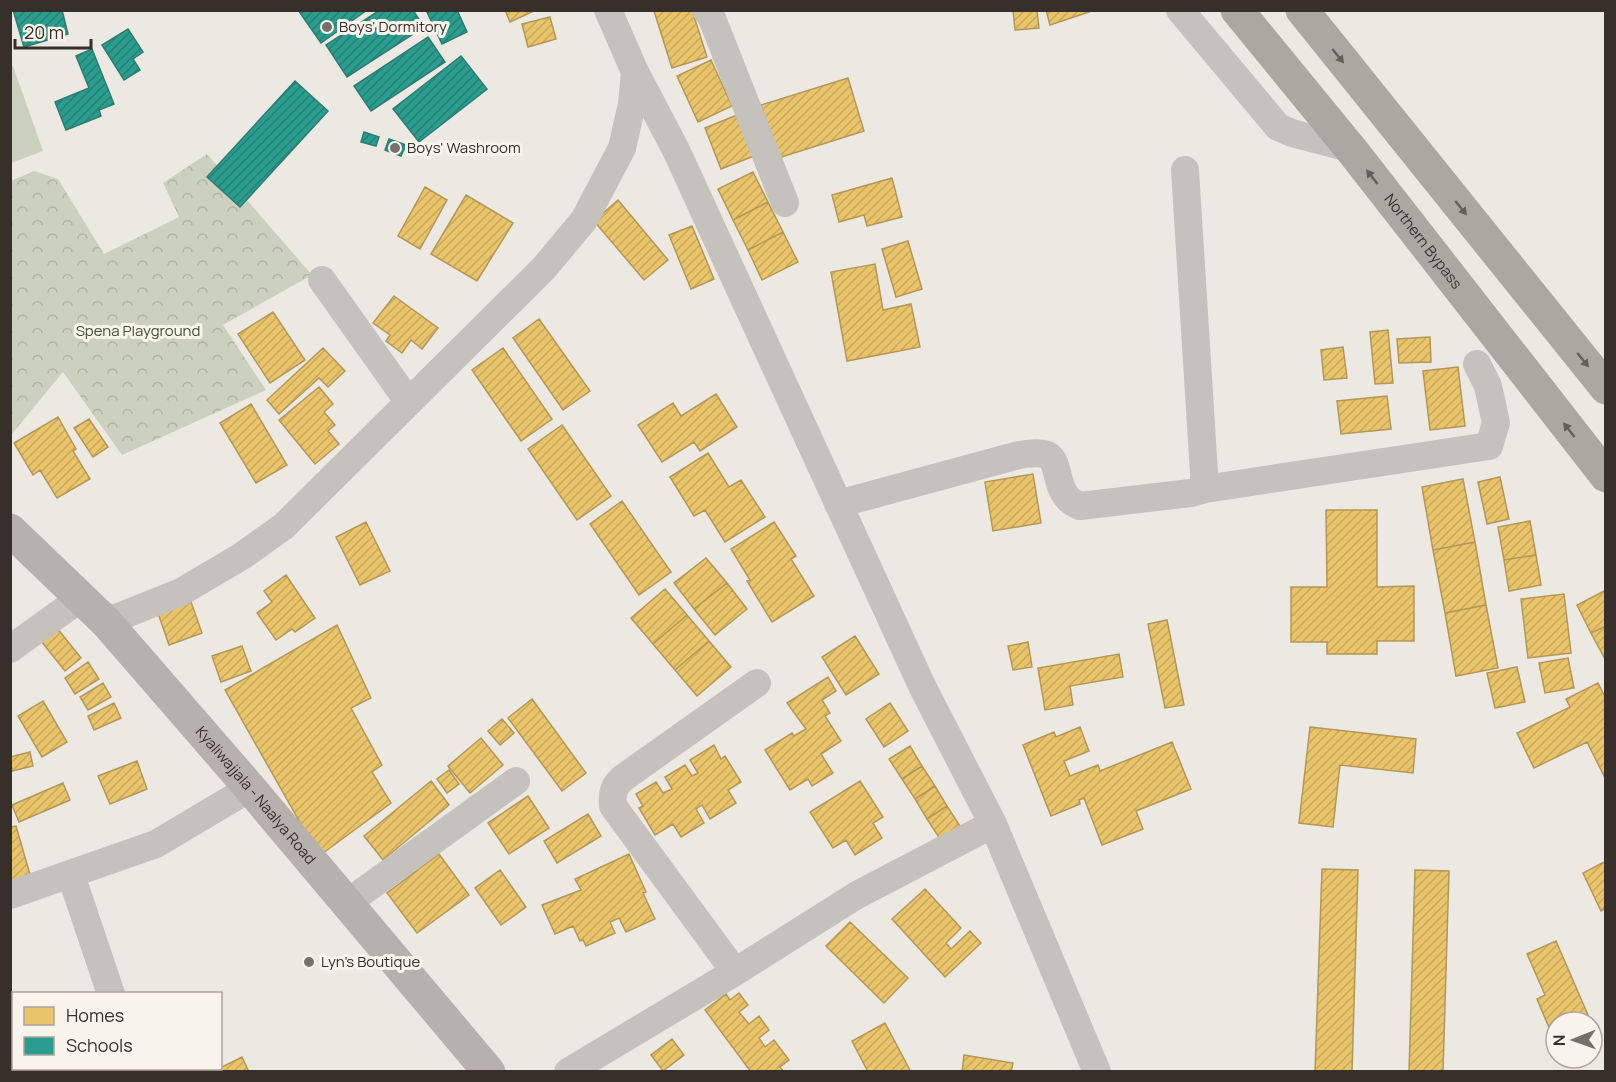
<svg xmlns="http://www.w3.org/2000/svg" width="1616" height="1082" font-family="Manrope,sans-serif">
  <defs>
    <pattern id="park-crowns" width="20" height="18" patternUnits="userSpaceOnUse" patternTransform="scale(1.5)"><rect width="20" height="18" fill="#cbd1be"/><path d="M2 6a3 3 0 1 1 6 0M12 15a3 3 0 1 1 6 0" fill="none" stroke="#afb4a3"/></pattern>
    <pattern id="homes-hatch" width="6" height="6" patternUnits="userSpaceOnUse" patternTransform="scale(1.5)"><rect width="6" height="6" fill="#e9c46a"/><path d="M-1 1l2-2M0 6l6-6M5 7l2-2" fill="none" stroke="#c8a95c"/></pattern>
    <pattern id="schools-hatch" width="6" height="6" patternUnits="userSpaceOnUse" patternTransform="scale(1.5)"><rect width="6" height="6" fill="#2a9d8f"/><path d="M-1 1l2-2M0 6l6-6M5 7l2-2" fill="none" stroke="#258075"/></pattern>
  </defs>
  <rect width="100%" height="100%" fill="#ece9e3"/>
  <path fill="url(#park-crowns)" d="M207,154L312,275L223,325L266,390L122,455L63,372L11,435V181L34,171L58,179L104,254L179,217L163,183Z"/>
  <path fill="#cbd1be" d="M13,66L43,151L11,163L10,67Z"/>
  <path fill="url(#homes-hatch)" stroke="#b39757" stroke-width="1.5" d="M505,10H536L510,22Z
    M657,10H692L707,57L672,68L654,11Z
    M1013,10H1037L1039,28L1015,30Z
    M1046,10H1095L1050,25Z
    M550,17L556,39L528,47L522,24Z
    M711,60L732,106L698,122L677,76Z
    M848,78L864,131L778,158L761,105Z
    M742,113L759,154L721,169L705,128Z
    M753,172L768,202L733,220L718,189Z
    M892,178L902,217L867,226L864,215L839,222L832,195Z
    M425,187L447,200L420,249L398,236Z
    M466,195L513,223L477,281L431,254Z
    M618,200L668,260L644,280L594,221Z
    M768,202L783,232L748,250L733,220Z
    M692,226L714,279L691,289L669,235Z
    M783,232L798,262L762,280L748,250Z
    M908,241L922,289L896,297L882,249Z
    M875,264L883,310L911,304L920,347L847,361L831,272Z
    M394,296L438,328L422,349L411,340L402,353L386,341L390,335L373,323Z
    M273,312L305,360L270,383L238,334Z
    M539,319L590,391L563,410L513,338Z
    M1388,330L1393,383L1375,384L1370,332Z
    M1430,337L1431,362L1399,363L1397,339Z
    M1343,347L1347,378L1324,380L1321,350Z
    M323,348L345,371L328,387L319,378L279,414L267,400Z
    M503,348L552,419L521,441L472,370Z
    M1458,367L1465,426L1430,430L1423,371Z
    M319,387L333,404L324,412L335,425L328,431L339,444L315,464L279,420Z
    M716,394L737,427L700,451L694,442L662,462L638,425L673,403L681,416Z
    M1387,396L1391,429L1341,434L1337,401Z
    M251,404L287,465L256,483L220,423Z
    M58,417L76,449L73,451L90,479L57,498L40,470L33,475L14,443Z
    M89,419L108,447L93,457L74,428Z
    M562,425L611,496L577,520L528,449Z
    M708,453L729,487L741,480L765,517L725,542L705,510L694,516L670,477Z
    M1033,474L1041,523L993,531L985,482Z
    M1500,477L1509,519L1487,524L1478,482Z
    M1463,479L1475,542L1433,550L1422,487Z
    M622,501L671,572L639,595L590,524Z
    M1326,510H1377V587L1414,586V641H1377V654H1327V642H1291V587H1327Z
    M1530,521L1536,555L1504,560L1498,527Z
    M366,522L390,571L360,585L336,537Z
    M774,522L796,556L791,559L814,596L772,622L747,581L750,580L731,549Z
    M1475,542L1486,605L1445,613L1433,550Z
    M1536,555L1541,585L1509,591L1504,560Z
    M706,558L727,583L694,609L674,583Z
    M286,575L315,618L295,632L292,629L276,640L257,613L272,602L264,591Z
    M727,583L747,609L715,635L694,609Z
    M665,589L687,615L653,644L631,618Z
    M1606,590V626L1591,633L1577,605Z
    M1564,594L1571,653L1528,658L1521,599Z
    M191,602L202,633L169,645L158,613Z
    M1486,605L1498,668L1456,676L1445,613Z
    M687,615L709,641L675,670L653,644Z
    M1167,620L1184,705L1165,708L1148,624Z
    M337,625L371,698L351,708L382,765L372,772L391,803L319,856L225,690Z
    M1606,626V661L1591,633Z
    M57,628L81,658L65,671L41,641Z
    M855,636L879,674L846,695L822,657Z
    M709,641L731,667L697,696L675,670Z
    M1028,642L1032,667L1013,670L1008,646Z
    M242,646L251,671L221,682L212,656Z
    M1119,654L1123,677L1070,686L1073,705L1045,710L1038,668Z
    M1568,658L1574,688L1545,693L1539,663Z
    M88,662L99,679L75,694L65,678Z
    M1517,667L1525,702L1495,708L1487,673Z
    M828,677L836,691L822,700L830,713L825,716L841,741L821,754L833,773L812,786L808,779L790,790L765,750L792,733L794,736L806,729L787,703Z
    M103,683L111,697L88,710L80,697Z
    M1598,683L1606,699V780L1587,742L1534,768L1517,733L1570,707L1566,699Z
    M532,699L586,773L562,791L508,718Z
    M43,701L67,742L42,757L18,716Z
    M114,703L121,718L94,730L88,716Z
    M890,703L908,731L884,747L866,719Z
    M502,719L514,733L500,745L488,731Z
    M1080,727L1089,751L1064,761L1070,776L1098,765L1100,771L1172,742L1191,789L1136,811L1143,829L1102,845L1084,798L1079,800L1080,804L1051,816L1023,745L1054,732L1056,737Z
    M1310,727L1416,739L1413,773L1340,765L1333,827L1299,823Z
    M481,738L503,765L470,793L448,766Z
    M714,745L721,759L725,756L741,782L728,790L736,803L710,819L702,805L696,809L704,823L681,837L673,824L655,835L639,808L643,806L636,794L656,782L663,793L672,789L665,777L685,765L692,776L698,773L690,760Z
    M910,746L922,766L902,779L889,759Z
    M30,752L33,766L12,771L10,757Z
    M137,761L147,789L110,804L98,776Z
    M922,766L935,786L915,799L902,779Z
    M449,770L459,784L447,793L437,779Z
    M431,781L449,805L383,860L364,836Z
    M860,781L883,817L873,823L882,838L855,855L846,840L833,848L810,812Z
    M63,783L70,800L19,822L12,805Z
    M935,786L947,806L927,819L915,799Z
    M528,796L549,828L509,854L488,823Z
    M947,806L960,826L940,839L927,819Z
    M588,814L601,836L557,863L544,841Z
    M16,826L31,878L10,884V827Z
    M439,854L469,895L417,933L387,893Z
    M629,854L646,892L643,893L655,919L626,932L619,918L610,922L615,933L586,946L583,940L580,941L573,926L555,934L542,905L581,890L575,879Z
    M1606,861V908L1601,911L1583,873Z
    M1322,869L1358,870L1352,1072H1315Z
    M500,870L526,907L501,925L475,888Z
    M1415,870L1449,871L1443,1072H1409Z
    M925,889L961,928L946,943L951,949L970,931L981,943L945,977L892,919Z
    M850,922L908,978L884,1003L826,946Z
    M1556,941L1591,1022H1556V1027L1550,1030L1537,999L1545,995L1527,954Z
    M739,993L748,1005L739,1012L749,1024L759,1016L769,1030L759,1038L765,1047L774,1040L789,1060L780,1067L784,1072H751L705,1010L726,994L730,1000Z
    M885,1023L911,1072H868L852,1041Z
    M1592,1023L1601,1044L1592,1048Z
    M672,1039L684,1055L663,1071L651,1055Z
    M964,1055L1013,1063L1011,1072H962Z
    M242,1057L249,1072H214L220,1068Z"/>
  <path fill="url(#schools-hatch)" stroke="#2e7c71" stroke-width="1.5" d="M13,10H62L68,34L24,47Z
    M298,10H367L321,43Z
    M380,10H413L424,27L347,77L326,45Z
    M426,10H457L467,32L442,44Z
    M128,29L143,52L133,59L140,70L124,80L102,45Z
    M428,37L445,62L371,111L354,86Z
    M92,49L114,104L99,110L101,116L66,130L55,102L89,88L76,56Z
    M461,56L487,89L419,142L393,109Z
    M295,81L328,111L240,207L207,177Z
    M364,132L379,137L376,146L361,142Z
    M389,139L406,145L401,156L385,150Z"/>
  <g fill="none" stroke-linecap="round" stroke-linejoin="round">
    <path stroke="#c5c1bc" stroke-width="28" d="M608,10L635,72L676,150L923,688L993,824L1097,1072
      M706,10L711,16L785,203
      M1180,10L1278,127L1292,133L1349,148
      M322,280L408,401
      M1205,489L1489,446L1496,423L1488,386L1477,364
      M838,504L1015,456C1024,454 1034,452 1044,454C1064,458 1050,495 1080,506L1191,493L1205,489L1185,170
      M106,622L181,592L242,556L284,526L544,268L584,220L622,148L632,104L635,72
      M10,649L81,598
      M71,875L111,994
      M10,895L156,844L250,788
      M347,903L516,781
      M735,972L613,806C612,793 613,787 623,778L757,683
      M136,1068L137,1072
      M568,1072L735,972L857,895L993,824"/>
    <path stroke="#b6b1ac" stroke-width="33" id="s1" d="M10,530L106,622L250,788L489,1072"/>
    <g stroke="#aba8a2" stroke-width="33">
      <path id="s2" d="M1237,10L1354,153L1606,476"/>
      <path d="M1302,10L1606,388"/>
    </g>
  </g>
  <defs><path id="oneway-solid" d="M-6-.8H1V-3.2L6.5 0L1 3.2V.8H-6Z" transform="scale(1.5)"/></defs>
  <g fill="#655f5a">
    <use href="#oneway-solid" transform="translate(1338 56) rotate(51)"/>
    <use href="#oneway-solid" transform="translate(1372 177) rotate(-128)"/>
    <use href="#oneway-solid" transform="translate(1461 208) rotate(51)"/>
    <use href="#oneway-solid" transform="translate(1583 360) rotate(51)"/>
    <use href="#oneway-solid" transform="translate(1569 430) rotate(-128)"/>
  </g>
  <g fill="#76706b" stroke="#f8f3eb" stroke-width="2">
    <circle cx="327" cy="27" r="6"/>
    <circle cx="395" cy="148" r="6"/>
    <circle cx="309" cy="962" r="6"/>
  </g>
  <g text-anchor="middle" stroke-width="6" stroke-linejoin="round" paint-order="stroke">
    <g font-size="15" fill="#362f2a" stroke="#f8f3eb" text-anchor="start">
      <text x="339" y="32">Boys' Dormitory</text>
      <text x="407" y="153">Boys' Washroom</text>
      <text x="321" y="967">Lyn's Boutique</text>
    </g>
    <g font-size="15" fill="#362f2a" stroke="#f8f3eb">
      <text dy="5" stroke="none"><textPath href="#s2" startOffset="297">Northern Bypass</textPath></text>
      <text dy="5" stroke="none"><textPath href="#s1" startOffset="362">Kyaliwajjala - Naalya Road</textPath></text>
    </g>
    <g font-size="15" fill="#415130" stroke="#f8f3eb">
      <text x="138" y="336">Spena Playground</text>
    </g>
  </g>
  <rect width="1616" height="1082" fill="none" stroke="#362f2a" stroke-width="24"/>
  <rect x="12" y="992" width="210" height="78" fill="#f8f3eb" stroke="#aaa59e" stroke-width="1.5"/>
  <rect x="24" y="1007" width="30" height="18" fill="#e9c46a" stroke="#aaa59e" stroke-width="1.5"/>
  <text x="66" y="1022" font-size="18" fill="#362f2a">Homes</text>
  <rect x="24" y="1037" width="30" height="18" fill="#2a9d8f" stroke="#aaa59e" stroke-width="1.5"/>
  <text x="66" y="1052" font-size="18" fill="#362f2a">Schools</text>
  <g transform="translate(1574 1040) rotate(269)"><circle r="28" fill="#f8f3eb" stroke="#aaa59e" stroke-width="1.5"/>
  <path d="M0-4.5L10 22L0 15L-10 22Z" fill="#76706b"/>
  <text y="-9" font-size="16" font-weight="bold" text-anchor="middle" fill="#362f2a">N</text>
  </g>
  <path d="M15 39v9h76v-9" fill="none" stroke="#362f2a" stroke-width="3"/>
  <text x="24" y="39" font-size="18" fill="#362f2a" stroke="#f8f3eb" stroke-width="4.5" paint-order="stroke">20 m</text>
</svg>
